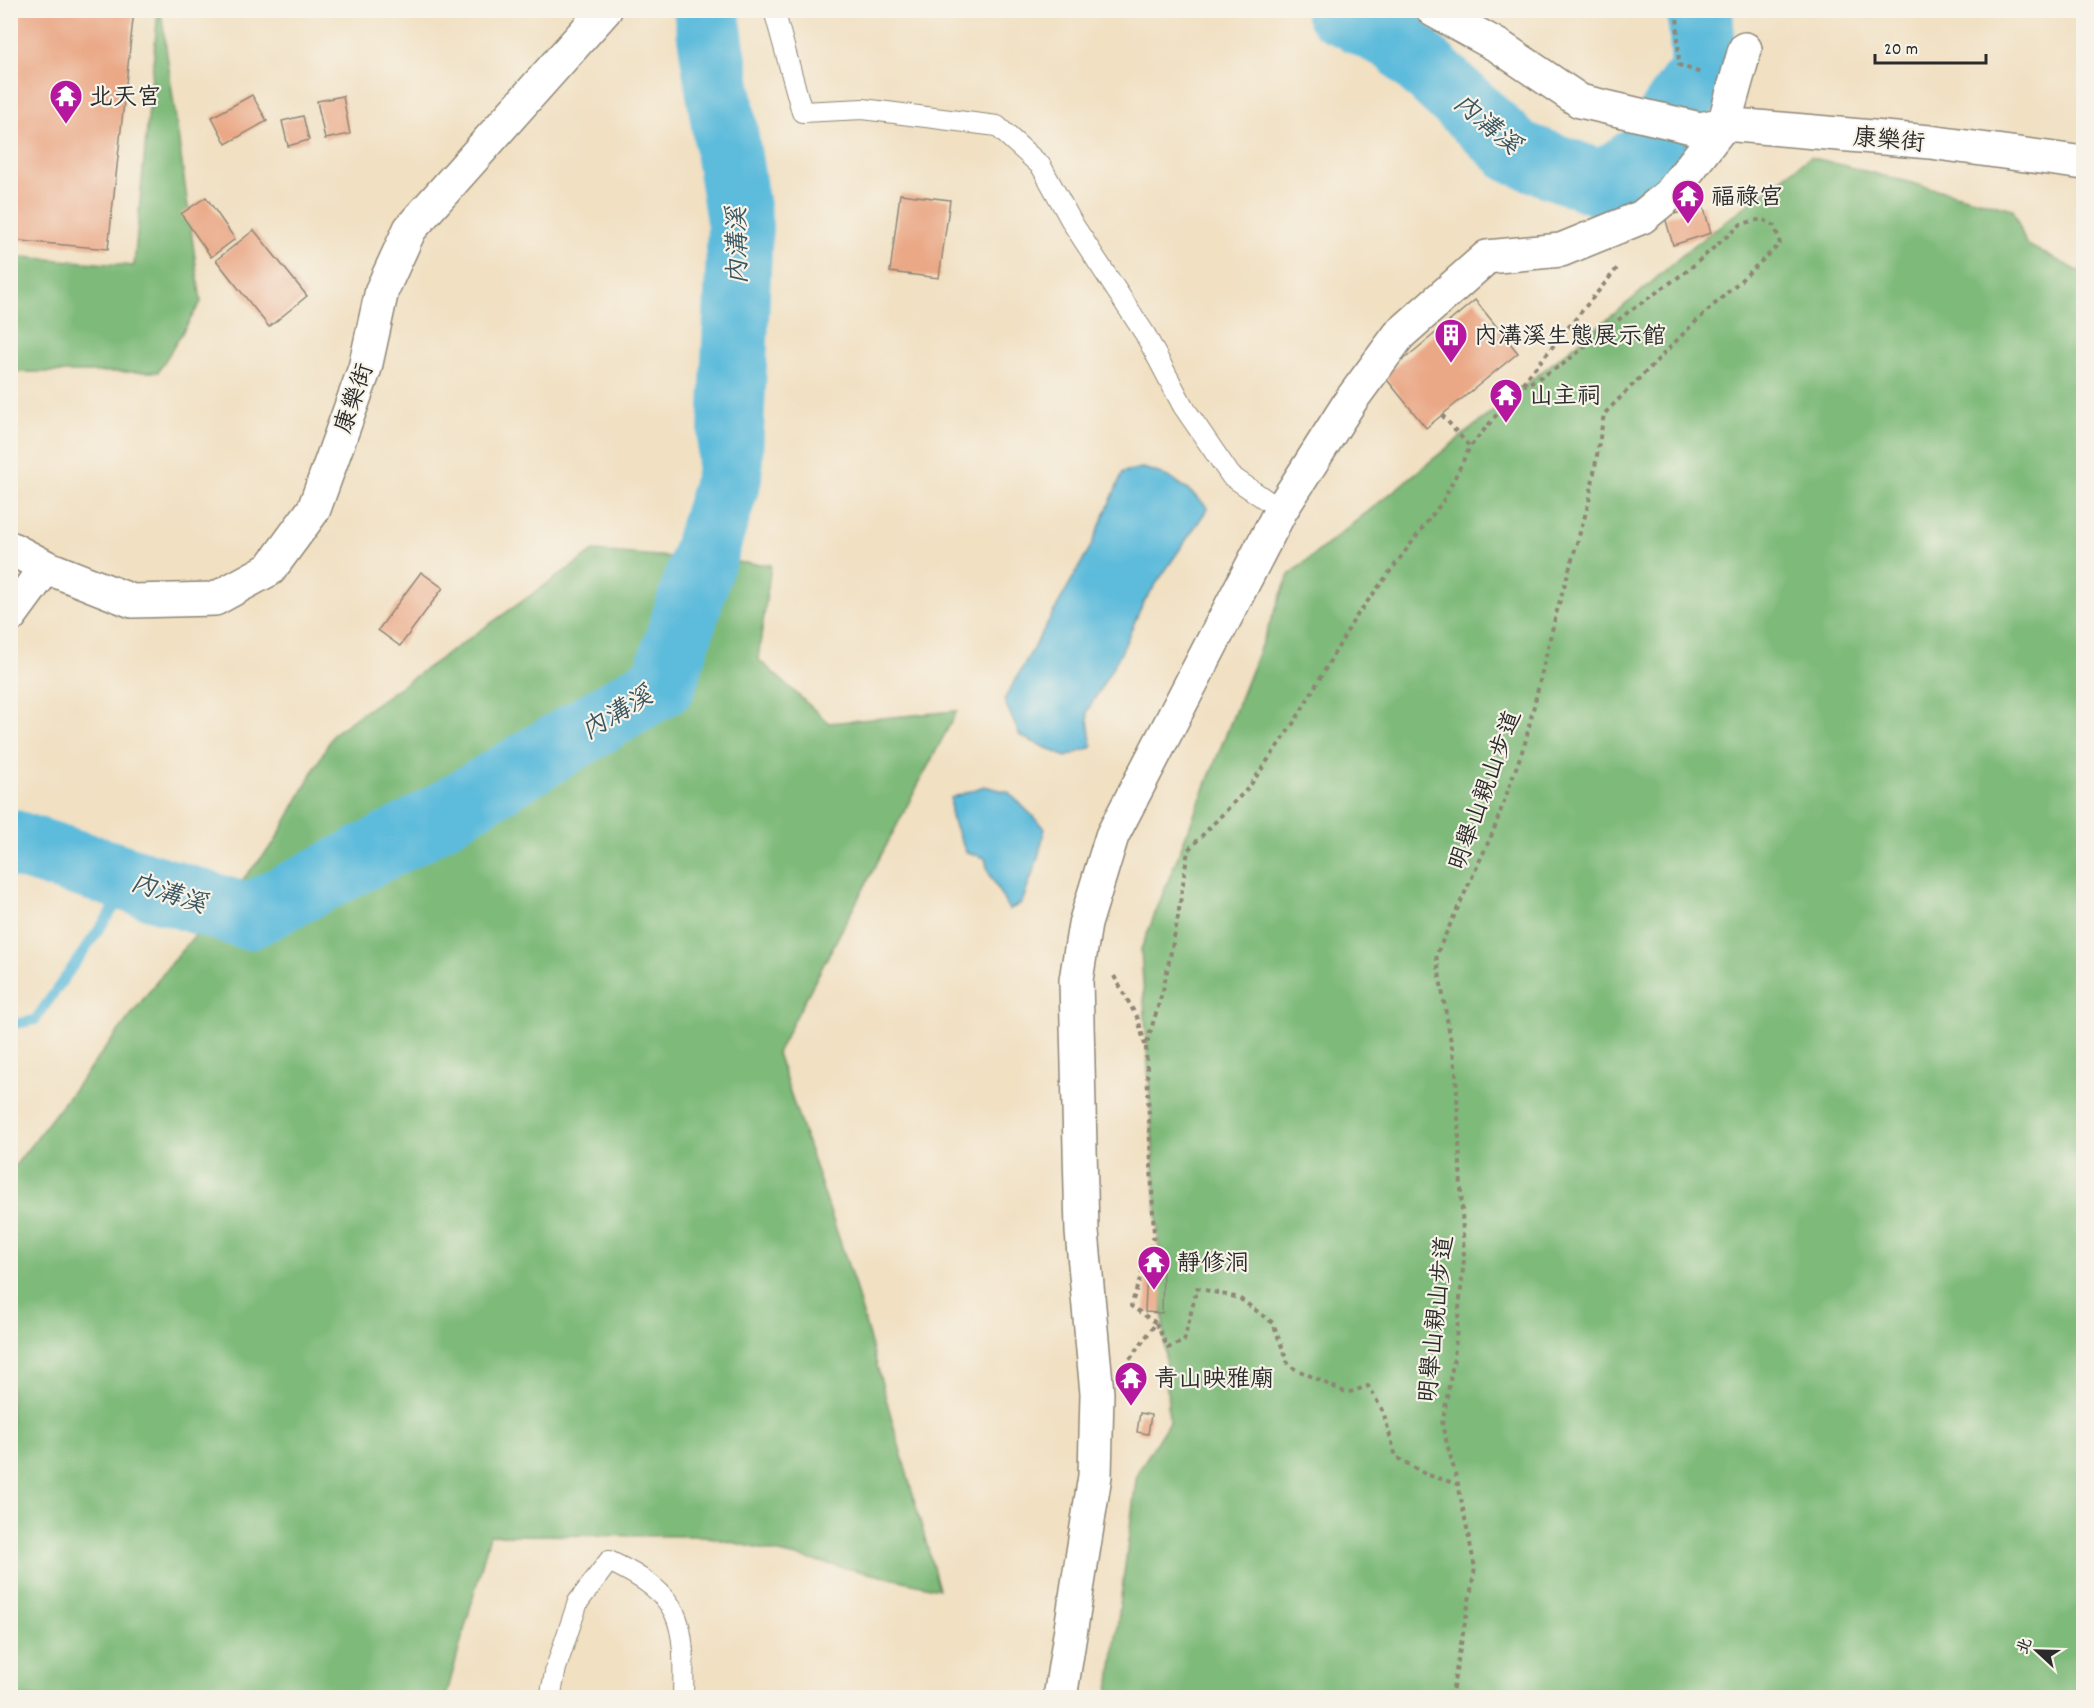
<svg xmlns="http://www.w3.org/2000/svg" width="2094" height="1708" font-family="Dekko,'LXGW WenKai TC',sans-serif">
  <rect width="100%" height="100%" fill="#f7f3e8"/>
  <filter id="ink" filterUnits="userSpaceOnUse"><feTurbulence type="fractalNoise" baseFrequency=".0167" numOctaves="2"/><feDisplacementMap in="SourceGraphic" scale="12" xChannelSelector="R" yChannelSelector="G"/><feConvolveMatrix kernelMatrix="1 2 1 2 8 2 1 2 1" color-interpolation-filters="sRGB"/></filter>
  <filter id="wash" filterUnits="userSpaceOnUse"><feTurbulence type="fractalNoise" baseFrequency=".008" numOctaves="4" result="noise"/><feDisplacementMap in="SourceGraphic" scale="24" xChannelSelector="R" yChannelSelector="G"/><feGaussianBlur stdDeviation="1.35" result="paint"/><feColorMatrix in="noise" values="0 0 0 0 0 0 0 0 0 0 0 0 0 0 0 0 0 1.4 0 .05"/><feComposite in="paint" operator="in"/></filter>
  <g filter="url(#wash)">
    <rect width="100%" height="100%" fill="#f1e0c2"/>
    <path fill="#7eba79" stroke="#547252" stroke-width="1.5" d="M158,11H161L201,302L158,372H11L10,256L134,266Z
      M1810,157L2013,209L2026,244L2084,274L2083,1697L1108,1698L1137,1473L1169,1422L1141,949L1289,575L1636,296L1688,250Z
      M594,551L771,565L758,659L829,723L957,711L777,1053L854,1283L939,1589L704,1536L490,1535L446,1697H11V1171L171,963L274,843L334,733Z"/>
    <path fill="#5dbbdb" stroke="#447383" stroke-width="1.5" d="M1142,468C1170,474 1188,488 1208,508L1143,603L1122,651L1087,712L1092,747L1066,757L1020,736L1004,700L1092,544L1123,472Z
      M984,786L1008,792L1045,828L1038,858L1022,903L1009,910L988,871L985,858L966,852L951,817V798Z"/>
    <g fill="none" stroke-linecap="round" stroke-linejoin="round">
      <path stroke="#5dbbdb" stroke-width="10" d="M10,1025L35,1020L133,881"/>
      <path stroke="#5dbbdb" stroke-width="66" d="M1338,10L1396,40L1515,152L1602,184L1645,155L1689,89
        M1700,10L1704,67
        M10,842L248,917L414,832L664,683L729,477L740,227L706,10"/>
    </g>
    <g id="blocks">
      <path fill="#eaa886" d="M10,10H134L108,249L10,240Z
        M252,95L267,121L226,144L212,117Z
        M343,96L350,134L325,139L317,101Z
        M303,116L309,140L288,146L282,121Z
        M900,194L950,200L939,278L890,272Z
        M206,197L235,239L211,257L181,214Z
        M1703,205L1711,233L1673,245L1665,217Z
        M254,230L307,296L269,327L216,260Z
        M1475,300L1518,353L1426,428L1384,376Z
        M421,572L443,588L400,646L378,630Z
        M1147,1269L1163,1270L1162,1313L1145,1312Z
        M1140,1413L1151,1415L1148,1434L1137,1432Z"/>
    </g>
  </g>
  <g filter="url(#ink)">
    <use href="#blocks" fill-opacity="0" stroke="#8e8676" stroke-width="1.5"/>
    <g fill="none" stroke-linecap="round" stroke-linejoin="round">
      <g stroke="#8e8676" stroke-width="22">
        <path id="lane" d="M774,10L802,112L863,109L997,126L1041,166L1073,224L1145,334L1183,406L1231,476L1281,510
          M550,1698L556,1668L578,1602L609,1561C683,1596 685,1619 683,1698"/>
      </g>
      <g stroke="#8e8676" stroke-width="36">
        <path id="street" d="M1433,10L1500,47L1580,101L1700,129L1724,124L1930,142L2084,163
          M10,548L46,567L132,601L215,599L270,569L314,509L365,368L382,290L410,229L605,10
          M10,616L46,567
          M1060,1698L1095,1476L1097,1393L1082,1232L1076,980L1085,924L1112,836L1281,510L1351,400L1399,335L1487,257L1561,250L1642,217L1669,195L1724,124L1745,49"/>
      </g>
      <path stroke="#8e8676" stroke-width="4" stroke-dasharray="4.5 4.5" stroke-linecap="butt" d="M1677,10L1679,65L1701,73
        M1442,415L1470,447
        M1114,976L1138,1019L1145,1045
        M1156,1323L1168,1348L1184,1341L1197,1288L1239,1298L1273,1323L1289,1366L1347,1393L1368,1386L1383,1411L1396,1457L1425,1474L1457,1484
        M1130,1359L1156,1323L1131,1306L1154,1236L1146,1046L1163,990L1177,923L1188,850L1249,787L1295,721L1355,618L1443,501L1470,447L1619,266
        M1451,1698L1475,1568L1458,1484L1442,1425L1454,1358L1464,1259L1456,1071L1436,955L1493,832L1525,743L1556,614L1589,502L1604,414L1690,327L1780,244L1775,226L1762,219L1741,224L1687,271L1627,313L1562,365L1526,385L1523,379"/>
      <use href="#lane" stroke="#fff" stroke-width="20"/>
      <use href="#street" stroke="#fff" stroke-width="33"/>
    </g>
  </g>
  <defs>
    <g id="temple-pin" transform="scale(1.725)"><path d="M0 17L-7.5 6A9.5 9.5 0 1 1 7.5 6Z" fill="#b5179e" stroke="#f7f3e8"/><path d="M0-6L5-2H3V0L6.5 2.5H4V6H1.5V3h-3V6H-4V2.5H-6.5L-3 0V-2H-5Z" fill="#fff"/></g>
    <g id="building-pin" transform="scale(1.725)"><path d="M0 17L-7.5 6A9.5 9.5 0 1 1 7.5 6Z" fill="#b5179e" stroke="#f7f3e8"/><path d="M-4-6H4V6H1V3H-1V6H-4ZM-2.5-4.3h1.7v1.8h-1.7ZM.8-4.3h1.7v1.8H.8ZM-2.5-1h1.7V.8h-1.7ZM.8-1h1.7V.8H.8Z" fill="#fff"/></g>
  </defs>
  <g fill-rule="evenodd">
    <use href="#temple-pin" x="66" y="96"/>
    <use href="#temple-pin" x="1688" y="196"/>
    <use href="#building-pin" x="1451" y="335"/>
    <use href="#temple-pin" x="1506" y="395"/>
    <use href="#temple-pin" x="1154" y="1262"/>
    <use href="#temple-pin" x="1131" y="1378"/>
  </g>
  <g text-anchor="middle" stroke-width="4.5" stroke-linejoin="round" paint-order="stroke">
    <g font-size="24" fill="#2b2b2b" stroke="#f7f3e8" text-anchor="start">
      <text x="89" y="104">北天宮</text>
      <text x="1711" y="204">福祿宮</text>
      <text x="1474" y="343">內溝溪生態展示館</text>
      <text x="1529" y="403">山主祠</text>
      <text x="1177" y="1270">靜修洞</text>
      <text x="1154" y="1386">青山映雅廟</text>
    </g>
    <g font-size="24" fill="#2b2b2b" stroke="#f7f3e8">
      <text transform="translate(1889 139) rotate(5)" y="8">康樂街</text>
      <text transform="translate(353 398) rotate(-71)" y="8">康樂街</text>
      <text transform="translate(1484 790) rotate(-70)" y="8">明舉山親山步道</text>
      <text transform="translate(1435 1319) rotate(-84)" y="8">明舉山親山步道</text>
    </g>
    <g font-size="26" font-style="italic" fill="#3a5660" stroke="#f7f3e8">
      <text transform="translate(1488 123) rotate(40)" y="9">內溝溪</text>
      <text transform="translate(736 246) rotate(-91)" y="9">內溝溪</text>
      <text transform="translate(616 712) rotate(-31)" y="9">內溝溪</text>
      <text transform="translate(169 892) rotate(18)" y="9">內溝溪</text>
    </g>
  </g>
  <rect width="2094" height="1708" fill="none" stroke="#f7f3e8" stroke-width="36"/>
  <g transform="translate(2037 1651) rotate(292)" stroke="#f7f3e8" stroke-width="4.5" paint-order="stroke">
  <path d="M0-4.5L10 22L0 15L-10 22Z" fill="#2b2b2b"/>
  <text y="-9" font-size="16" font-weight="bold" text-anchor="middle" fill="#2b2b2b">北</text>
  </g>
  <path d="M1875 54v9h111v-9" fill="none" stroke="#2b2b2b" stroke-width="3"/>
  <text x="1884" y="54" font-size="18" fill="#2b2b2b" stroke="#f7f3e8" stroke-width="4.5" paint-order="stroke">20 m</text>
</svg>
